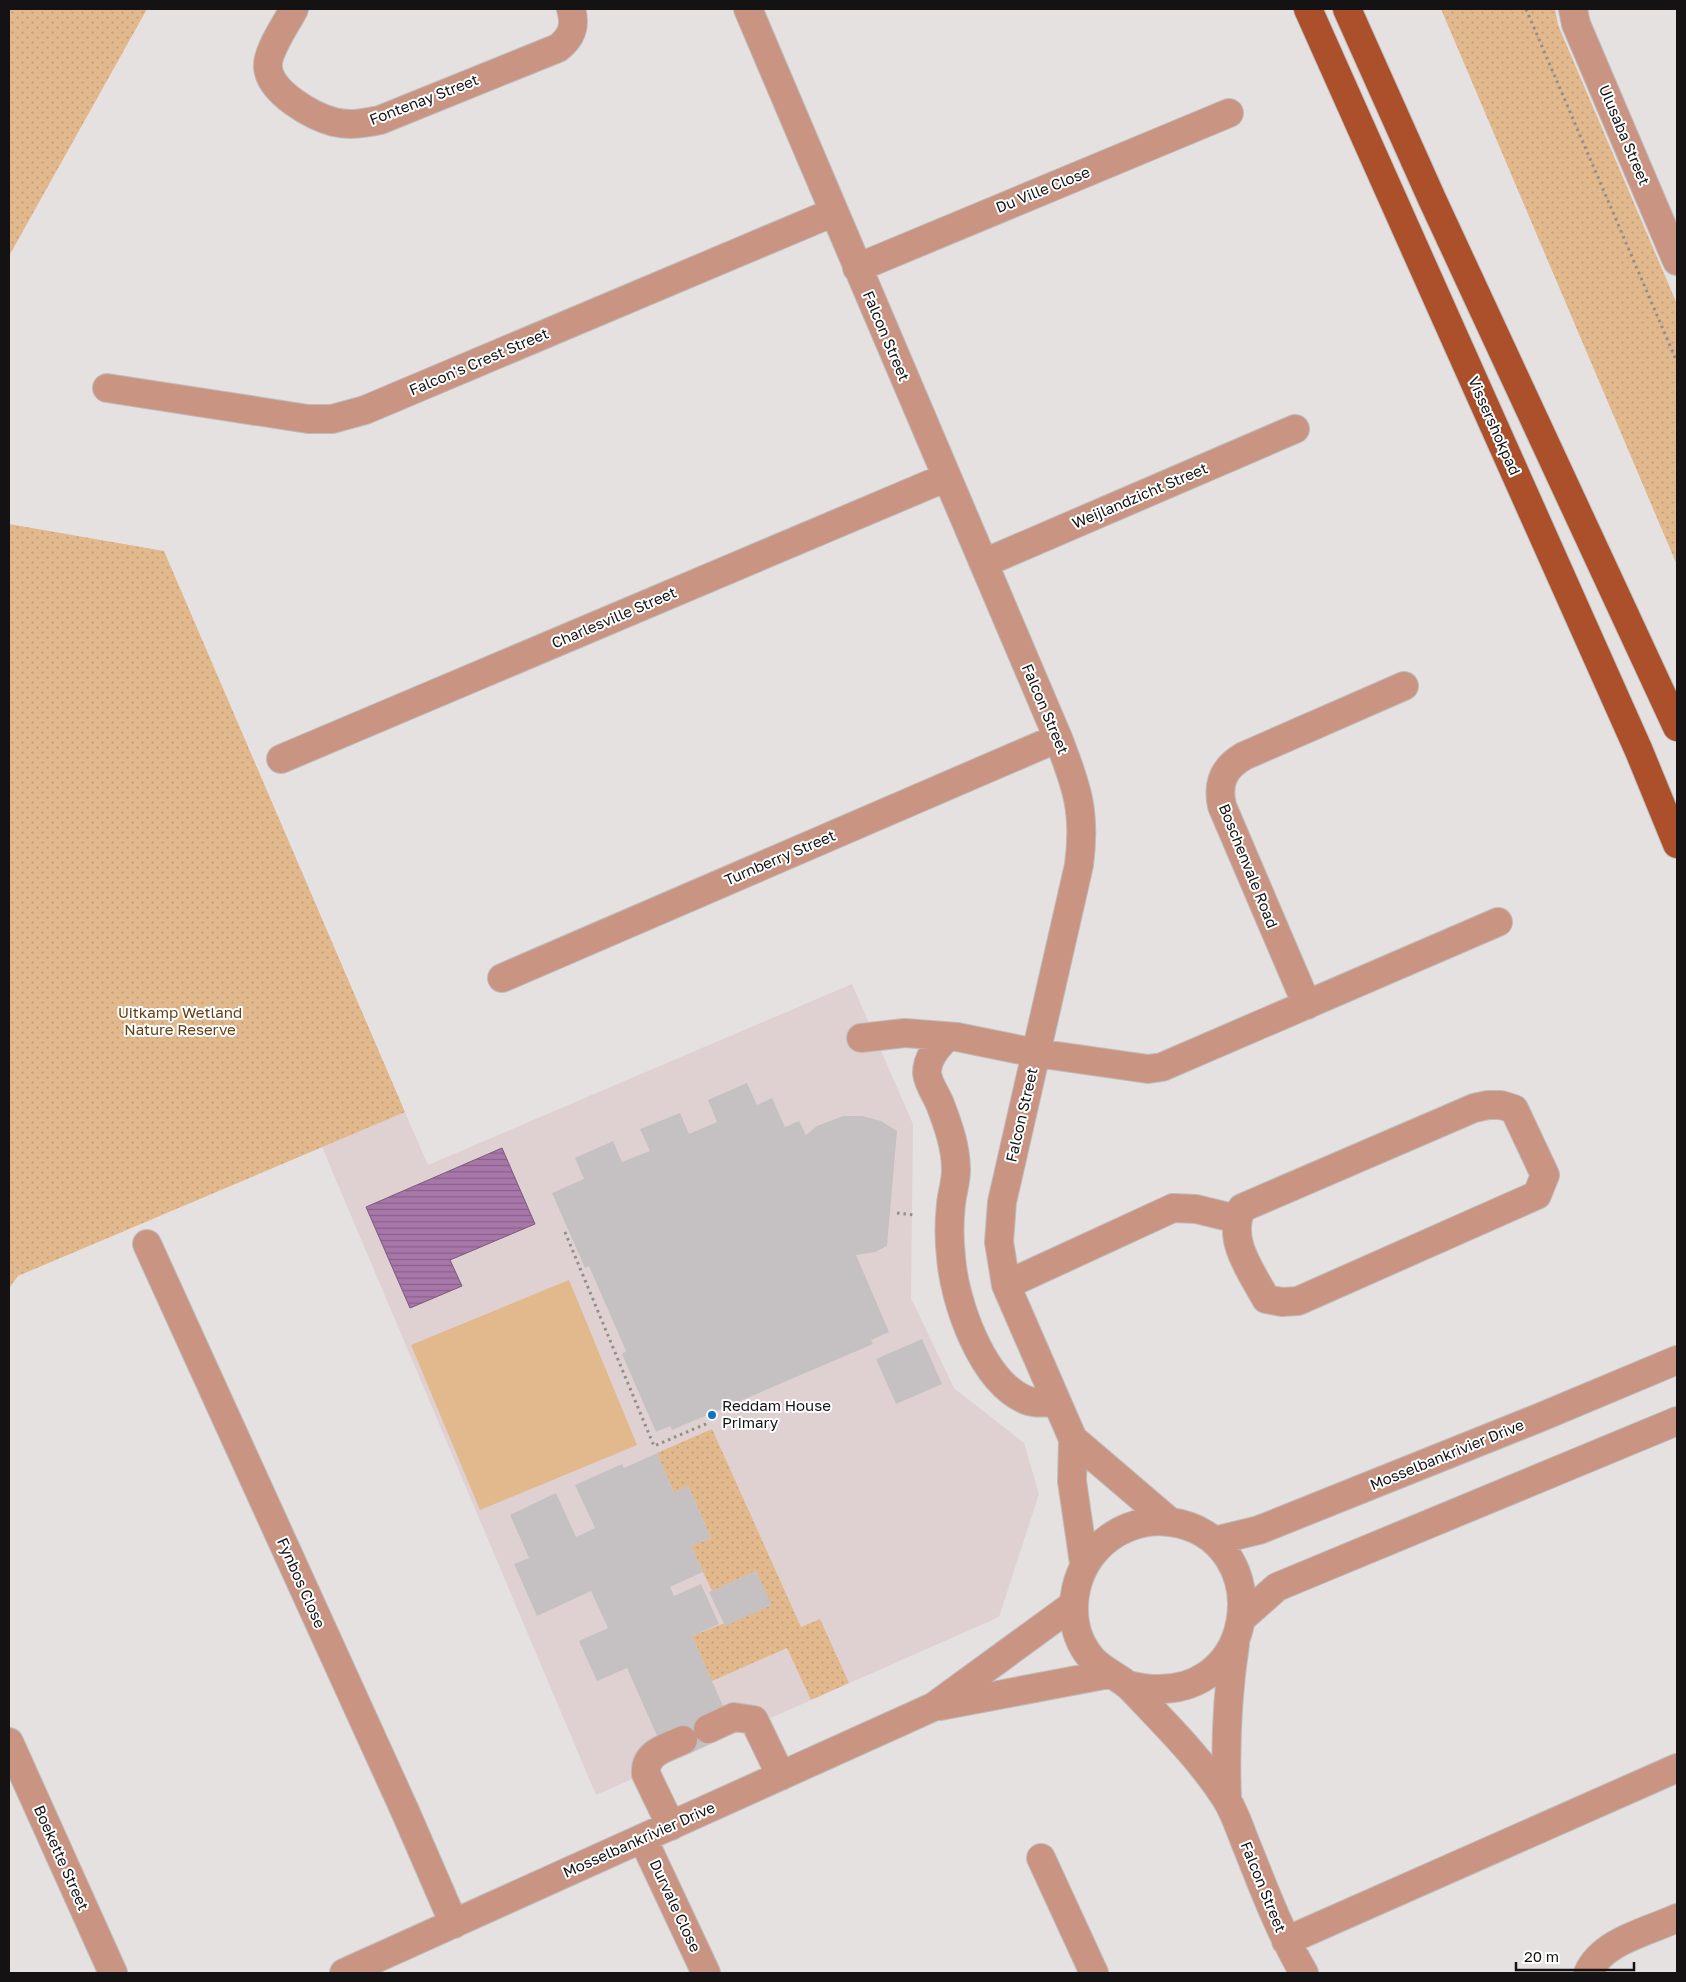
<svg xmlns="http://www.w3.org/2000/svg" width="1686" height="1982" font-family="'Golos Text',sans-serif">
  <defs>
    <pattern id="park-dots" width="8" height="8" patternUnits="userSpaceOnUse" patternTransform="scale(1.25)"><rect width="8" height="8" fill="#e2b88d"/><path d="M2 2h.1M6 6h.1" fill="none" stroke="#c19d79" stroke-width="1.8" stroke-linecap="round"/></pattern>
    <pattern id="water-rules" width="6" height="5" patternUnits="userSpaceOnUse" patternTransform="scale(1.25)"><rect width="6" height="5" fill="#a877aa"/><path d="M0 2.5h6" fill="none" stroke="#886089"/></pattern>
  </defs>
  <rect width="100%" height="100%" fill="#e6e1e1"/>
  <path fill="#dfd1d1" d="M852,984L913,1124L911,1298L954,1388L1024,1443L1039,1494L999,1617L596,1795L322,1147L405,1112L428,1165Z"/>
  <path fill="url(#park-dots)" d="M9,9H147L9,256Z
    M1441,9H1555L1558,25L1677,304V565Z
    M9,524L164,551L405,1112L18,1276L9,1288Z
    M712,1429L801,1627L820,1619L849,1683L811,1700L787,1648L712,1681L692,1636L771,1605L756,1571L712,1591L691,1546L711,1538L688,1486L674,1493L657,1453Z"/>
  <path fill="#e2b88d" d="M569,1280L637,1445L480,1510L411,1345Z"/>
  <path fill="url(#water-rules)" stroke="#7c597c" d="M502,1148L535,1224L450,1260L462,1286L410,1308L366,1207Z"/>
  <path fill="#c5c1c3" d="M747,1083L757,1105L772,1098L785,1127L799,1121L806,1135L817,1126L843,1116H862L881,1121L897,1131L887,1246L875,1252L856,1255L889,1332L871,1340L873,1344L672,1430L670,1426L656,1432L622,1354L626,1351L589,1266L585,1268L552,1193L584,1179L575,1158L613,1141L622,1162L650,1151L640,1129L680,1113L689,1134L717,1122L708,1100Z
    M922,1339L942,1384L896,1404L876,1359Z
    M657,1453L674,1493L688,1486L711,1538L691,1546L703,1572L670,1587L674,1596L701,1584L719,1624L692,1636L724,1708L703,1718L714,1742L689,1754L678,1729L658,1738L627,1668L597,1681L579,1641L608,1628L591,1591L537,1616L514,1564L529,1558L510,1515L556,1493L576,1537L595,1528L575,1485L622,1464L624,1468Z
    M756,1571L772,1605L725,1626L709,1592Z"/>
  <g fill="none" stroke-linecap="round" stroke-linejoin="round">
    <g stroke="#c0bcbc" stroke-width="30">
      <path id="minor" d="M294,9C287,23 266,52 268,68C271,93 312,116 334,122C350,126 365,123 380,120L558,48C572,37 576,26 571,9
        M748,9L1058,738C1077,787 1086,812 1079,865L1002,1202L999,1242L1006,1285L1073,1439L1072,1481L1084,1563
        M1573,9L1576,24L1677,261
        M857,268L1229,113
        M107,388L308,419H332L365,410L834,212
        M984,563L1295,429
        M281,759L947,477
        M502,978L1058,738
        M1307,1005L1222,806C1217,783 1223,768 1244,756L1404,686
        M947,1037C937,1047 927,1058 927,1073C928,1084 936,1094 940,1104C948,1125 956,1147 956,1170C956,1182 952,1193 951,1204C949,1222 949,1240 951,1257C954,1301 982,1382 1026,1400C1036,1404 1046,1403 1056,1401
        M861,1038L905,1033L957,1037L1036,1053L1148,1069L1162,1067L1498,922
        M1488,1105H1501L1514,1109L1545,1175L1537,1195L1298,1301L1282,1302L1266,1299C1251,1271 1226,1239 1242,1208L1474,1108Z
        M147,1244L405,1811L454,1924
        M1006,1285L1173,1208L1196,1209L1237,1219
        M1073,1439L1170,1522
        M1214,1541L1259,1530L1541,1417L1677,1360
        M1242,1618L1277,1587L1677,1421
        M1128,1685C1262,1718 1280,1536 1170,1522C1142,1518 1113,1530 1095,1551C1070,1580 1065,1628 1092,1659C1104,1672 1120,1677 1131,1688C1164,1723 1199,1757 1225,1797C1235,1812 1241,1833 1248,1849C1265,1892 1281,1934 1304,1973
        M940,1706L1109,1674
        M708,1729L734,1717L754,1720L781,1776
        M9,1742L113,1973
        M1227,1799C1225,1746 1227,1696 1235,1644
        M671,1826L646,1774C644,1752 667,1748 683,1740
        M643,1839L706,1973
        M1041,1858L1094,1973
        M1286,1941L1677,1768
        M344,1973L933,1707L1073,1605
        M1588,1973C1602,1941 1647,1932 1677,1918"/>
    </g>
    <g stroke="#c0bcbc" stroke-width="30">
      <path id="major" d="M1308,9L1639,751L1677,844
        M1347,9L1432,199L1677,727"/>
    </g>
    <path stroke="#928e8e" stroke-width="3" stroke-dasharray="2.5 4" stroke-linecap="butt" d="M1526,9L1677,362
      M897,1213L915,1215
      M565,1232L654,1446L708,1423"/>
    <use href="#minor" stroke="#c99582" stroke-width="28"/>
    <use href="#major" stroke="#ab502a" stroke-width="28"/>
  </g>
  <circle fill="#0d74bf" stroke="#fff" stroke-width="2" cx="712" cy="1415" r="5"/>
  <g text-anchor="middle" stroke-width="4" stroke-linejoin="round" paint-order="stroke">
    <g font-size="15" fill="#141212" stroke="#fff">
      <text transform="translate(424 100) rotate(-21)" y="5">Fontenay Street</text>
      <text transform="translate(1624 135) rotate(67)" y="5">Ulusaba Street</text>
      <text transform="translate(1043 190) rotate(-22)" y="5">Du Ville Close</text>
      <text transform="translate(886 336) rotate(67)" y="5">Falcon Street</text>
      <text transform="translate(479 362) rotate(-23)" y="5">Falcon's Crest Street</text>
      <text transform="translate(1494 426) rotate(66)" y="5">Vissershokpad</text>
      <text transform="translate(1140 496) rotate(-23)" y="5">Weijlandzicht Street</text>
      <text transform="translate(614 618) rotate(-23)" y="5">Charlesville Street</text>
      <text transform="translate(1045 709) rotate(67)" y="5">Falcon Street</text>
      <text transform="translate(780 858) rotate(-23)" y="5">Turnberry Street</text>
      <text transform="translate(1248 866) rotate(68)" y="5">Boschenvale Road</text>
      <text transform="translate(1022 1115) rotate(-77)" y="5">Falcon Street</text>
      <text transform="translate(1447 1455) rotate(-22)" y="5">Mosselbankrivier Drive</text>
      <text transform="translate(301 1583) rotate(66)" y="5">Fynbos Close</text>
      <text transform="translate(639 1840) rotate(-24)" y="5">Mosselbankrivier Drive</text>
      <text transform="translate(61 1858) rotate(66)" y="5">Boekette Street</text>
      <text transform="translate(1263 1887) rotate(68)" y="5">Falcon Street</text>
      <text transform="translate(675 1906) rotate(65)" y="5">Durvale Close</text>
    </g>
    <g font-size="15" fill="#634016" stroke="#fff">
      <text x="180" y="1018">Uitkamp Wetland<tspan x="180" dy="17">Nature Reserve</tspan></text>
    </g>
    <g font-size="15" fill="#141212" stroke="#fff" text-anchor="start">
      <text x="722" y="1411">Reddam House<tspan x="722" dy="17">Primary</tspan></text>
    </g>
  </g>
  <rect width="1686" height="1982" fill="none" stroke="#141212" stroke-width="20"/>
  <path d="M1516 1962v8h118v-8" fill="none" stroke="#141212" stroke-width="2.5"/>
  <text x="1524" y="1962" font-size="15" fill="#141212" stroke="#ffffff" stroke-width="4" paint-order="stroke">20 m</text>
</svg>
